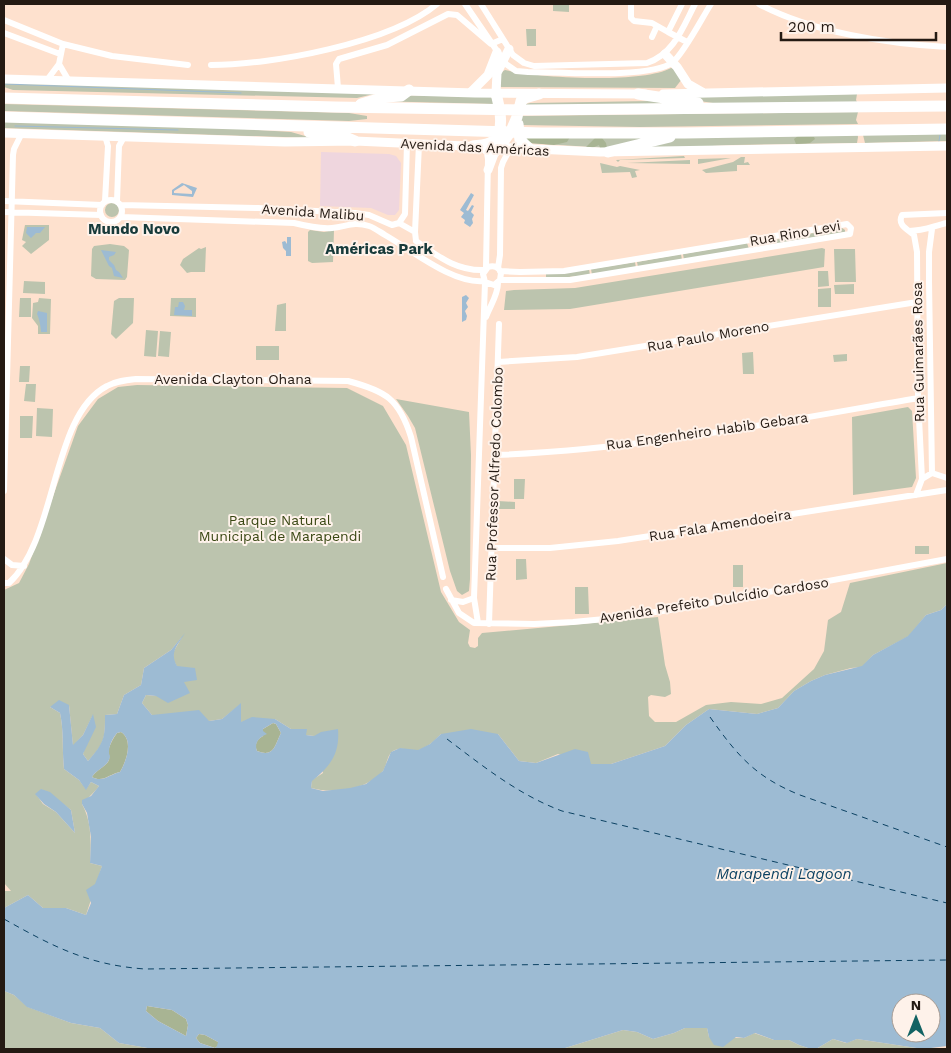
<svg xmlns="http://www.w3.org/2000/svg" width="951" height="1053" font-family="'Work Sans',sans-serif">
  <rect width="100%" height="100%" fill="#fee1ce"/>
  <path fill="#efd6de" d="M321,152L389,154L396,156L401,163L399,210L395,215H388L371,208L320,206Z"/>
  <path fill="#bcc4ae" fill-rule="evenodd" d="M553,4H569V12L553,11Z
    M526,29H536V46H527Z
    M671,68L675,69L682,79L675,88L501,87L498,83L500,73L505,70C539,78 642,84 671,68Z
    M4,81L382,92L357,98L13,90L4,87Z
    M857,94L856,100L858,104L713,103L672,97Z
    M389,95L491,97L495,104L371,101Z
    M651,101L685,103L523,107L526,104L530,103Z
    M4,104L349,113L367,116V119L349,121L4,111Z
    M858,112L856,120L858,124L640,127L521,125V116Z
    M4,122L213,127L291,132L312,138L4,128Z
    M947,131V141L865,143L863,135Z
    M857,132L858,137L857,143L732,145L632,150L674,138Z
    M522,134L659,136L607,148L528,143Z
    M684,156L685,158L620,160L618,162L616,160Z
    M741,157H745L744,163L748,162L750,165H737V171L706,173L702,170L733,162Z
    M731,158L698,164V159Z
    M690,160V164L627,163Z
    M600,163L617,167L620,166L640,170L635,171L637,177L632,178L630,172L602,173Z
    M105 210a7 7 0 1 1 14 0a7 7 0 1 1-14 0Z
    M25,225H49V240L31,254L22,246L26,242L22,240Z
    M842,228L845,230V232L775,244L774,240Z
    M310,230L324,232L334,230L333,262L312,263L308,261V232Z
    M747,243L749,249L684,260L683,254Z
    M110,244L124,246L129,250L127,277L125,280L96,279L91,276L92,249L94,246Z
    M206,247L205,272H191L187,273L180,265L183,259L199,248L201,249Z
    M822,248L825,249L824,267L570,309L504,310L506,291L514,290L575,288Z
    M834,249H855L856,282H835Z
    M681,254L682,260L638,267L637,262Z
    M635,262L636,268L592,275L591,269Z
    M589,269L590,275L546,279V273Z
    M818,271H828L829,286L818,287Z
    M24,281L45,282V294L23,293Z
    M854,284V294H835L834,285Z
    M831,288V307H818V289Z
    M20,298H31V317H19Z
    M39,298L51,299L50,334H38V326L32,318L33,303L38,302Z
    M119,298H134L133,323L116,339L111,334L114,301Z
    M171,298H196V317L170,316Z
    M286,303V331H275L277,305Z
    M146,330L158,331L156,357L144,356Z
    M160,331L171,332L169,357L158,356Z
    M256,346H279V360H256Z
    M753,352L754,374H743L742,353Z
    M847,354V361L834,362L833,355Z
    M20,366H30L29,382H19Z
    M26,384H36L35,402L24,401Z
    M137,385L347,388L383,406L406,445L441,592L459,622L470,630L468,643L470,647L475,648L478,646V638L482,633L658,617L665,665L670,682L671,694L665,697L651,695L648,697L649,716L655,722H676L706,705L731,702L761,704L782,698L814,669L824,651L828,620L841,612L850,583L947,563V604L941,610L926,615L909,636L873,655L862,667L851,668L825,675L811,681L794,691L778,708L757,714L709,709L686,725L665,746L611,764H590L558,754L536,763L519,761L498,734H441C435,740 428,747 419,750C410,753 403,745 393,751C387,755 387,765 383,771C367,790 333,794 311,788L312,780L323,773L314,736L306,735V729H291L275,719L241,722V704L222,719L209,721L152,715L142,703L146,695L156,696L184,681L173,659L174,651L182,637L171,650L144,668L141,685L124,695L117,714L105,715C105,739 105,743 88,761L83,754L93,715L83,735L73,746L69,705L50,707L60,713C64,732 62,750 64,769L79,780L86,789L91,782L99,786L96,790L82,804C92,822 91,843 90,863L102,866L86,915L66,908H43L28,895L4,908V891H11L4,883V590L19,583L29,564L78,426L98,399L118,387ZM36,794L63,804L71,810L75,833L56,812L43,804Z
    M396,399L469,412L471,455L470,579L469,591L462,595L457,591L450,571L415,428L408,416Z
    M908,407L912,411L916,478L912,487L853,495L852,417Z
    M37,408L53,409L52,437L36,436Z
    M20,416H33L32,438H20Z
    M514,479H525L524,499H514Z
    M498,501L515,502V509H498Z
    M915,546H929V554H915Z
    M516,559H526L527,579L516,580Z
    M733,565H743V587H733Z
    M575,587H588L589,614H575Z
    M4,991L14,995L28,1007L71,1023L100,1028L119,1043L153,1049H4Z
    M685,1028H707L709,1037L744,1038L754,1033L774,1040H789L799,1045L811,1049H562L623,1030L637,1032L653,1039L674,1033Z
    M833,1039L846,1043L857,1039L923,1049H816Z"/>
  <path fill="#a8b493" d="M798,136L814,137L815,139L810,143L796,144L794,139Z
    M570,137L567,142L554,145L530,143L526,138Z
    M595,138H602L606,143L607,148H600L599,145L592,148L586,147Z
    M273,723L276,724L281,733C275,744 275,758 257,751C254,745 257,739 263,736V729Z
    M121,732C134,740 126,762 120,772C109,774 103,783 92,777C96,770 107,766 109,760C110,756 108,752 109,748C111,742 114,737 117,733Z
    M147,1006L172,1010L186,1019L188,1025L186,1036L158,1021L146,1011Z
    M199,1034L205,1035L218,1042V1046L215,1048L200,1043L196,1038Z"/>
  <path fill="#9dbbd3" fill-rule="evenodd" d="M182,183L197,188L193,197L172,195V190ZM184,185L192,191V194L174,193V191Z
    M471,193L474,195L466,210L468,211L472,205L474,206L471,212L474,215L472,219L473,223L470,227L464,223L465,220L461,217L464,213L460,210Z
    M27,227H45L40,233H36L31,238L26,233Z
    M287,237H291V256H286V251L283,248L282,242L285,241L287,244Z
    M101,250L116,252L114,255L109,257V260L114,265L116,270L119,272L123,278L114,276L112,268L109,266Z
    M466,295L469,298L466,303L468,307L465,311L467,316L466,320L462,322V297Z
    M179,302H183L185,306L184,310H192V316L174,315L175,307H178Z
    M38,311L47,313V332H41C41,327 39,318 37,314Z
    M947,604V1046L923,1049L857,1039L847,1043L833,1039L816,1049H811L799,1045L789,1040H774L755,1033L744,1038L736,1037L723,1047L714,1045L709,1037L707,1028H685L674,1033L653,1039L637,1032L623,1030L562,1049H153L119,1043L100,1028L71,1023L27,1007L14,995L4,991V908L28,895L43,908H66L86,915L91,903L86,890L95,884L102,866L90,863L91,837L87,813L82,804V800L91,796L99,786L91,782L86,790L79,780L64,769C62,750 64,732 60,713L50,707L59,700L69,705L73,745L83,735L93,714L96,727L83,754L88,761C104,743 105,738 105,715L117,714L124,695L141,685L144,668L171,650L185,633C178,645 169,652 177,666L195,668L197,680L184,682L190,693L168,703L156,696L146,695L142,703L152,715L199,710L209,721L222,719L241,703V722L252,717L275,719L291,729H307L306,735L314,736L321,732L338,729C340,753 331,766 312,781L311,788L323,791L350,788L366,784L383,771L391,752L400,748L418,750L430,744L441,734L471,729L498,734L519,761L536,763L575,749L588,752L591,764H611L665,746L686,725L709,709L757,714L778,708L794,691L811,681L825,675L862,666L873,655L908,636L926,615L941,610ZM273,723L276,724L281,733C275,744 275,758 257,751C254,743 259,737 267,734L263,731V729ZM121,732C134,740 126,762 120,772C110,774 103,783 92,777C96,770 106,767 109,760C111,755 109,756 109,752C109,745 113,738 117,733ZM901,1003H931V1033H901ZM147,1006L172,1010L186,1019L188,1025L186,1036L158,1021L146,1011ZM199,1034L205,1035L218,1042L217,1046L215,1048L200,1043L196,1038Z
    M41,789L50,792L71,810L75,833L56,812L44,804L35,794Z"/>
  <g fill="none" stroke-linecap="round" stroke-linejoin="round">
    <path stroke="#9dbbd3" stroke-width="1" d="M5,84L241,93
      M15,126L178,130
      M939,141L940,135"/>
    <path stroke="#0b4162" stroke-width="1" stroke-dasharray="6 5" stroke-linecap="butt" d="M710,717C737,755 755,777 800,795L947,847
      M447,739C484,767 519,795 562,811L947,903
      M4,919C52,946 88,965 145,969L947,960"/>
    <path stroke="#fff" stroke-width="6" d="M465,4L506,64L516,71L528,72C557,72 653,79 673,62C684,53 702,18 711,4
      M481,4L513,55L524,63L534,66L647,63C674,54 683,27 695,4
      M631,4V18L634,21L652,23L668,32
      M682,4L668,32L687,42
      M759,4C811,32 888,44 947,47
      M4,20L63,44L112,56L188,65
      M4,33L60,54
      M652,37L657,26
      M59,64L69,81
      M211,65C271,65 391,43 437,4
      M47,80L59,64L63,44
      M338,88L336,64L339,59L387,45L448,14L457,15L491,44L503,39
      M105,136L108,146L105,201
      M481,147L487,153L488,159L486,268
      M100 211a11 11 0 1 1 22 0a11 11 0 1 1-22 0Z
      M4,201L102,205
      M117,201L119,146L124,137
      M121,205L258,208L355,213L369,215L392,225L399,223L415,232L416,241
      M4,212L101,215
      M121,217L294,223C306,226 319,229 332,228C346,227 353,221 369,226C375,228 380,232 385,235C413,251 453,284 484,281
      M399,223L405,214L407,143
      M932,229L929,252V281L932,473
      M909,231C925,231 933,226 947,223
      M415,232L419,144
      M416,241C438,256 456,271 484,270
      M498,268L500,255L501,168L503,162L510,149
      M500,271L520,272L564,271L847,224L851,228L850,234L570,280H500
      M486,317C490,306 498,295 498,283
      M498,362L577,357L917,302
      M495,455C638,450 778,422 918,398
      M922,479L932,473L947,478
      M4,491L13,155L14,149L22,133
      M916,495L922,479L918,398L917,252L914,235C907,229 897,225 902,215L947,213
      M491,548H550L618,541L947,490
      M4,559L12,565L24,566
      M4,583H9C58,537 51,415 107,386C116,381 126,380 136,379L348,381C386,391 399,399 411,437L443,577
      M446,589L459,613L474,623L534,624L573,622L605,619L677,609L947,559
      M451,600L463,602L474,598
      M478,623L474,598L485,282L483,274L488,267C494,265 499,267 501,273L500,280L494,285L485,282
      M489,624L499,324"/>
    <path stroke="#fff" stroke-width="9" d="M665,54L677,67L688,84L702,92
      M4,79L475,93L645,94
      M471,92L488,75L497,52
      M496,93L497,73L509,49
      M663,94L947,88
      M4,133L285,142L355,141L600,152L947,146
      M488,170L494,154L499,148"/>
    <path stroke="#fff" stroke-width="11" d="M638,94L698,103
      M4,98L335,107L528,110L947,106
      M361,104L385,97L401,96L409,90
      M4,117L541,133H685L947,129
      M518,124L520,140L531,150
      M309,132L348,138L355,141
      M473,146C480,145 488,145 493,141C506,131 499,106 496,93
      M499,148L511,131L517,117L521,101L525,98L539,94
      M608,152L670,137"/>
  </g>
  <g text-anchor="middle" stroke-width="4" stroke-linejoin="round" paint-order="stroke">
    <g font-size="14" fill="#241a13" stroke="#fef2ea">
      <text transform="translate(475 147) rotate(3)" y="5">Avenida das Américas</text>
      <text transform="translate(313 212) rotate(4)" y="5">Avenida Malibu</text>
      <text transform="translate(795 233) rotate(-10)" y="5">Rua Rino Levi</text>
      <text transform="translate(708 336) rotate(-10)" y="5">Rua Paulo Moreno</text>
      <text transform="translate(918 352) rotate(-91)" y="5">Rua Guimarães Rosa</text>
      <text x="233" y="384">Avenida Clayton Ohana</text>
      <text transform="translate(707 431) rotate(-8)" y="5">Rua Engenheiro Habib Gebara</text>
      <text transform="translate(494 474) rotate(-88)" y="5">Rua Professor Alfredo Colombo</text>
      <text transform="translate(720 525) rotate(-9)" y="5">Rua Fala Amendoeira</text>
      <text transform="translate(714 600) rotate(-9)" y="5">Avenida Prefeito Dulcídio Cardoso</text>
    </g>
    <g font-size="14" fill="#394713" stroke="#fef2ea">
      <text x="280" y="525">Parque Natural<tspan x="280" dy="16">Municipal de Marapendi</tspan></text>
    </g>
    <g font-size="15" font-weight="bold" fill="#173a3a" stroke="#fef2ea">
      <text x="134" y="234">Mundo Novo</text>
      <text x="379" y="254">Américas Park</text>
    </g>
    <g font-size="15" font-style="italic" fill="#0b4162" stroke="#fef2ea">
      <text x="784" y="879">Marapendi Lagoon</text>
    </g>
  </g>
  <rect width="951" height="1053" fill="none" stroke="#241a13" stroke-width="10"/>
  <g transform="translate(916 1018)"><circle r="24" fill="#fef2ea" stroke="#a79c94"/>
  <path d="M0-4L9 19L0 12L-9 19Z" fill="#136363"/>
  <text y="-8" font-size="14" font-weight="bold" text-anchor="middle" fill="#241a13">N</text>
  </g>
  <path d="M781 32v8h155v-8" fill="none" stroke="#241a13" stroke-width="2.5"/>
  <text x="788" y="32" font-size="15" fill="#241a13" stroke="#fef2ea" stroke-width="4" paint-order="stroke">200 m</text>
</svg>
